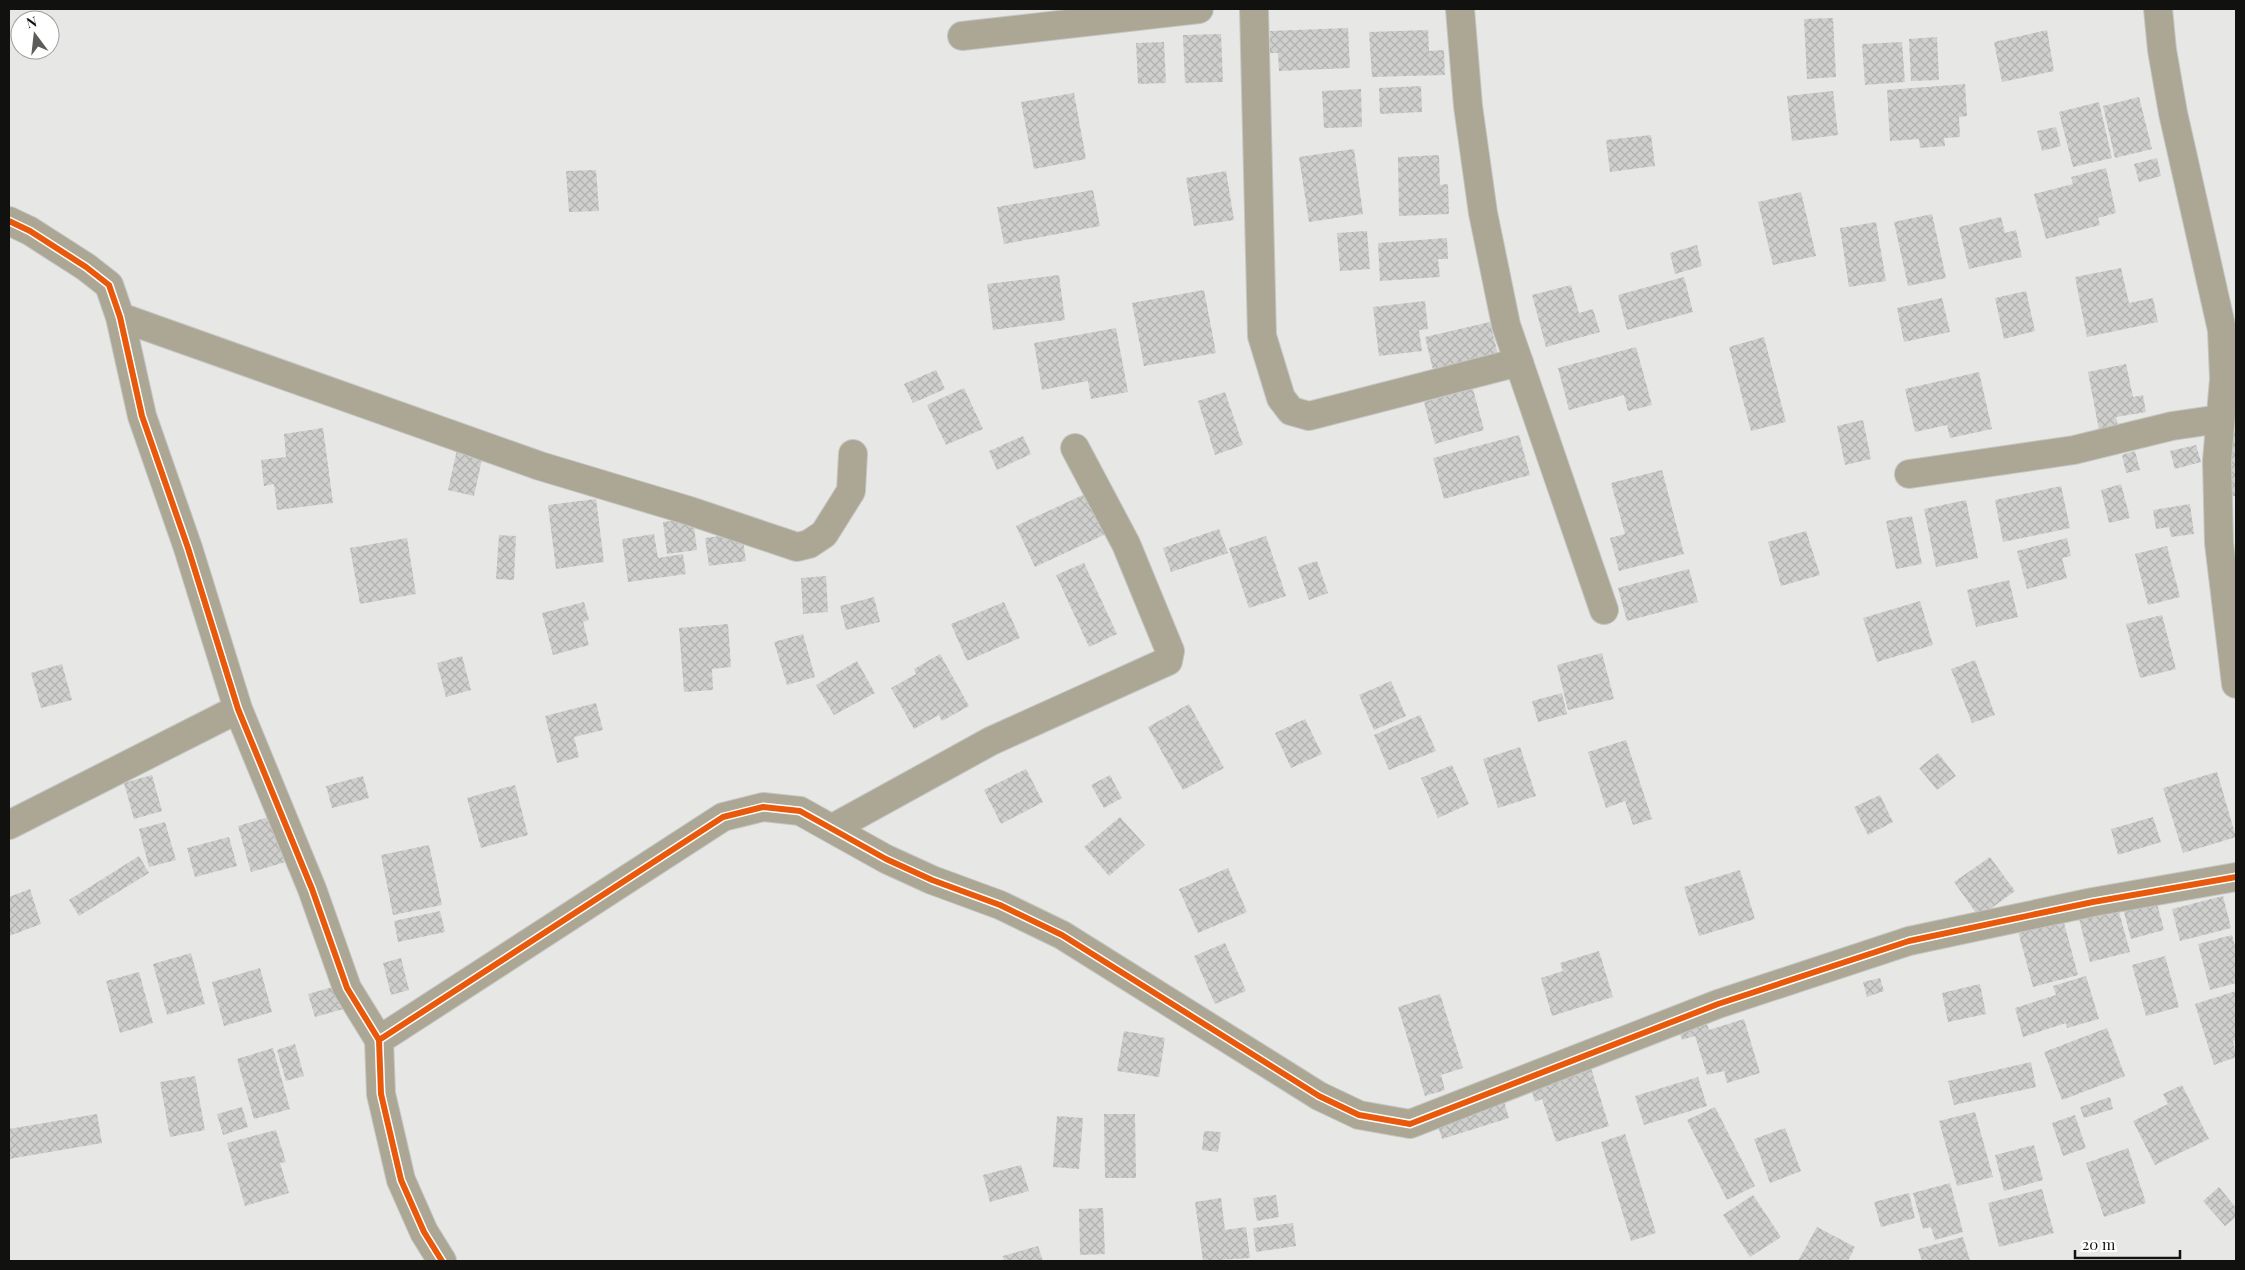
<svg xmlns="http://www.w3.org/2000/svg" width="2245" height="1270" font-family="'Playfair Display',serif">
  <defs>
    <pattern id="building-cross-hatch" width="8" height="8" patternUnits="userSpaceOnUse" patternTransform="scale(1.25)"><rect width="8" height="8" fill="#cfd0ce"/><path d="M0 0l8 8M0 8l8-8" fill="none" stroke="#b1b2b0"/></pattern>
  </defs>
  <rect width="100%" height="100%" fill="#e7e8e6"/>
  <path fill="url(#building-cross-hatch)" d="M1833,18L1836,77L1807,79L1804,19Z
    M1348,28L1350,68L1279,71L1278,53H1270V31Z
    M1428,30L1429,51L1444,50L1445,75L1372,77L1369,32Z
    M2047,30L2054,71L2002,82L1994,42Z
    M1221,34L1223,82L1185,83L1183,35Z
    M1937,37L1939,80L1911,81L1909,39Z
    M1164,42L1166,83L1138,84L1136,43Z
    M1902,42L1905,82L1865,85L1862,44Z
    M1965,84L1967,116L1959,117L1960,137L1944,138L1945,146L1920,148L1919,139L1890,141L1887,90Z
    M1421,86L1422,112L1380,114L1379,88Z
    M1361,89L1362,127L1324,128L1322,91Z
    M1833,91L1838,135L1792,141L1787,96Z
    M1074,93L1086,159L1034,169L1021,102Z
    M2139,97L2152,149L2115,158L2103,106Z
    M2099,102L2112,158L2073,167L2059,112Z
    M2056,127L2061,146L2042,151L2037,131Z
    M1651,135L1655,166L1610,172L1606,140Z
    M1354,149L1363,214L1309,222L1299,157Z
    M1439,155L1440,185L1448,184L1449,214L1399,216L1398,157Z
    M2157,158L2161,176L2139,182L2134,164Z
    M2106,168L2116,213L2098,218L2100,225L2046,239L2034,194L2073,184L2071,177Z
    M596,170L599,211L569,212L566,171Z
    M1226,171L1234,220L1194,226L1186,178Z
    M1093,190L1100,226L1004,244L997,207Z
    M1801,192L1816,256L1773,265L1758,202Z
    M1932,214L1946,278L1908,286L1894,222Z
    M2001,217L2005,233L2016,230L2022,257L1969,269L1959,227Z
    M1876,222L1886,281L1849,287L1840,228Z
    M1367,231L1370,269L1340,271L1337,233Z
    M1447,238L1448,259H1438L1440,277L1380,281L1378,243Z
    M1697,245L1702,266L1675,274L1670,253Z
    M2121,268L2129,303L2153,298L2158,322L2087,337L2075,277Z
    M1059,275L1065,320L993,330L987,284Z
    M1684,277L1693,312L1627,330L1618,295Z
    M1571,285L1579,313L1593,309L1600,332L1546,347L1532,295Z
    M1204,290L1216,353L1144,366L1132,303Z
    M2026,291L2035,331L2004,339L1995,298Z
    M1942,298L1950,332L1904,342L1897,308Z
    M1425,301L1428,329L1419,330L1422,351L1379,356L1373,307Z
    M1490,322L1498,355L1433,370L1425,337Z
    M1116,328L1128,392L1091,399L1088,381L1042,390L1034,343Z
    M1764,337L1786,422L1751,431L1729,347Z
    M1636,347L1652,405L1628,411L1624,395L1569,410L1558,368Z
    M2126,364L2133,397L2143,395L2146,412L2116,417L2118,426L2099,430L2088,372Z
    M936,370L945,389L913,403L904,384Z
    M1979,372L1992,429L1950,438L1947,425L1915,432L1905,389Z
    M964,388L983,429L946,445L927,405Z
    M1473,389L1484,430L1435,444L1424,402Z
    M1225,392L1243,445L1215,455L1198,401Z
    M1863,420L1871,459L1845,465L1837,426Z
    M323,428L333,503L277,510L274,484L264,486L261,460L286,457L284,434Z
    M2231,432H2236V496H2230Z
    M1519,435L1530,475L1444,499L1433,458Z
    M1023,436L1031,454L997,470L989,451Z
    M458,445L484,450L474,496L448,490Z
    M2196,445L2201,462L2175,469L2170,451Z
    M2135,451L2140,470L2126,473L2122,455Z
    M1662,470L1684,554L1619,571L1610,538L1625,534L1611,483Z
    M2121,484L2130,518L2109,523L2101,490Z
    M2061,486L2070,528L2003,542L1995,500Z
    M1089,492L1108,533L1035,567L1016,526Z
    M596,499L604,562L556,569L548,505Z
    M1966,500L1978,558L1936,567L1924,509Z
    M2190,504L2194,534L2171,537L2169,527L2156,529L2153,510Z
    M1912,516L1922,564L1896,569L1886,521Z
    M693,518L697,550L667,554L663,522Z
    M1219,529L1228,553L1171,572L1163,548Z
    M1806,531L1820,575L1781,586L1768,542Z
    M742,533L746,561L709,566L705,538Z
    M654,534L658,558L683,554L686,574L628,582L622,539Z
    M499,535L516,536L514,580L496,579Z
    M1266,536L1286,596L1249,608L1229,548Z
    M407,538L416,594L360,604L350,548Z
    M2067,538L2071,556L2062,558L2067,578L2027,589L2017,551Z
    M2167,546L2180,597L2148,605L2135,554Z
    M1317,561L1328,593L1309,600L1298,567Z
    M1084,563L1117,634L1089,647L1056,575Z
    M1689,569L1698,602L1627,621L1618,588Z
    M826,576L828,612L803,614L801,578Z
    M2009,580L2018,617L1976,627L1967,590Z
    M874,597L880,622L846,630L840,606Z
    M1920,601L1933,645L1877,662L1863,618Z
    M584,602L589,620L583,622L589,645L553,655L542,613Z
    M1004,602L1020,638L967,661L951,624Z
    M2162,615L2176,669L2140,678L2126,624Z
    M728,624L731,667L712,669L713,690L684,692L679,628Z
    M803,634L815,677L787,685L774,642Z
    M1602,653L1614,699L1568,710L1557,665Z
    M940,654L969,706L942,721L939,715L914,729L891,688L916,674L914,669Z
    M462,656L471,690L446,697L437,663Z
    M1975,660L1995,715L1972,723L1951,669Z
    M857,661L875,693L834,715L816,685Z
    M62,664L72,700L41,708L31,673Z
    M1391,681L1406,716L1374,730L1359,695Z
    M1562,693L1567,714L1538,722L1532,701Z
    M596,703L603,730L574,737L579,757L557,763L545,716Z
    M1189,704L1224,768L1183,790L1148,727Z
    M1420,715L1436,751L1389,770L1374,735Z
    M1305,719L1322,754L1291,768L1275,733Z
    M1626,740L1652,819L1633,825L1625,801L1606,808L1588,752Z
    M1520,747L1536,796L1498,808L1483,759Z
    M1938,753L1956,776L1937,790L1919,768Z
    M1452,765L1469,804L1438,818L1421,778Z
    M1026,769L1043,802L1001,824L984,790Z
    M2217,772L2236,837L2183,853L2163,788Z
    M152,775L162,811L134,819L124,783Z
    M1110,775L1122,798L1104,808L1091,785Z
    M363,776L369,798L332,808L326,786Z
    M515,785L528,835L481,848L467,798Z
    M1880,795L1893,822L1868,835L1854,807Z
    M276,815L289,861L251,872L238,826Z
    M1120,817L1145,845L1109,876L1084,847Z
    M2153,817L2161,842L2118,855L2111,829Z
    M165,822L176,860L149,867L139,829Z
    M229,837L237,866L195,877L187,848Z
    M429,845L442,905L393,915L381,855Z
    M139,856L149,873L79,916L69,900Z
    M1990,857L2015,891L1979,917L1954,882Z
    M1228,868L1247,912L1198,933L1179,889Z
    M1740,870L1755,919L1699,936L1684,887Z
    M30,889L41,924L9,936V897Z
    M2154,892L2164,930L2131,939L2121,901Z
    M2223,896L2231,928L2180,941L2172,909Z
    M2116,901L2130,952L2090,962L2077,911Z
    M2060,908L2078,975L2033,987L2015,920Z
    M440,911L445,932L398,942L394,921Z
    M2232,935L2236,950V983L2210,990L2198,944Z
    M1225,943L1246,991L1215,1004L1194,956Z
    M1599,951L1613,997L1552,1016L1541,978L1563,971L1560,963Z
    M191,953L205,1004L167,1015L153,964Z
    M2165,956L2179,1007L2146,1016L2132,965Z
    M401,958L409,990L391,995L383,963Z
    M260,968L272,1012L224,1026L212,982Z
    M139,972L153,1023L120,1033L106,981Z
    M2086,976L2099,1019L2067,1028L2066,1023L2023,1037L2015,1008L2056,995L2053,986Z
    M1880,978L1884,991L1867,997L1863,982Z
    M347,983L354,1006L315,1017L308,994Z
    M1980,984L1986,1014L1948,1022L1942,993Z
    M2236,991V1040L2233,1041L2236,1057L2214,1065L2195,1004Z
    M1440,994L1463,1068L1441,1075L1445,1090L1425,1096L1398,1007Z
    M1703,1010L1709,1030L1744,1019L1760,1073L1727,1083L1724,1071L1707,1075L1695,1036L1682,1040L1675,1018Z
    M2107,1028L2125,1076L2062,1100L2044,1052Z
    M1124,1031L1165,1038L1159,1077L1117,1071Z
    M295,1044L304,1076L286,1081L277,1050Z
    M273,1048L290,1109L254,1119L237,1059Z
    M1587,1055L1609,1126L1556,1142L1542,1099L1535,1102L1527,1074Z
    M2031,1062L2036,1087L1954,1105L1948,1081Z
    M195,1076L205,1130L170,1137L160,1082Z
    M1698,1077L1707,1106L1644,1125L1635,1096Z
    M1499,1085L1509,1118L1442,1139L1432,1106Z
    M2182,1085L2209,1139L2155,1165L2133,1121L2168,1104L2163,1094Z
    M2110,1097L2113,1109L2084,1118L2080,1107Z
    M242,1107L248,1127L223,1135L217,1114Z
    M1715,1107L1755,1186L1727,1200L1687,1120Z
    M1975,1112L1993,1177L1957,1186L1939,1121Z
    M97,1114L102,1143L9,1159V1129Z
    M1104,1114H1135L1136,1178H1105Z
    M2075,1115L2086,1148L2063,1156L2052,1123Z
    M1057,1116L1083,1118L1079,1169L1053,1167Z
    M1785,1128L1801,1171L1770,1183L1754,1139Z
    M276,1130L286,1162L280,1163L289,1193L245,1206L227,1143Z
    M1204,1131L1221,1132L1218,1152L1202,1150Z
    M1625,1134L1656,1233L1631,1241L1601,1142Z
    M2034,1145L2043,1180L2004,1191L1995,1155Z
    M2128,1148L2146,1203L2104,1217L2086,1163Z
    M1021,1165L1029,1191L990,1202L983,1175Z
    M1950,1183L1963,1232L1935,1240L1931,1227L1923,1229L1913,1193Z
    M2219,1187L2236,1208V1217L2225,1226L2203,1201Z
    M2042,1189L2054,1233L1999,1247L1988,1203Z
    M1909,1193L1915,1218L1881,1227L1874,1202Z
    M1276,1195L1279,1217L1257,1221L1253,1198Z
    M1753,1195L1781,1237L1750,1257L1723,1215Z
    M1221,1198L1225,1230L1246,1227L1250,1258L1203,1261L1195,1202Z
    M1103,1208L1105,1254L1080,1255L1079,1209Z
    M1293,1223L1296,1246L1256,1252L1253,1228Z
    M1817,1227L1855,1247L1848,1261H1798Z
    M1963,1237L1970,1261H1922L1918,1249Z
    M1038,1246L1043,1261H1004L1003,1256Z"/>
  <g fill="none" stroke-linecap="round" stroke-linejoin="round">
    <g stroke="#c5c6c4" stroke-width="30">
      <path id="minor" d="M1254,9L1262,336L1281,398L1291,411L1309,416L1519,362
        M1460,9L1468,106L1483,213L1506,325L1604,610
        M2158,9L2162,50L2173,113L2222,330L2224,379L2217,461L2219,543L2236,684
        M962,36L1199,9
        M9,221L30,231L86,267L109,285L120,317L142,416L188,548L238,709L312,889L347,988L379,1040L381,1094L401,1180L424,1232L442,1261
        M120,317L540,466L690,511L797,547L809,544L824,534L851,491L853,454
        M1909,474L2074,450L2172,426L2220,419
        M9,825L238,709
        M833,828L991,741L1168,661L1170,651L1126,544L1075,448
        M379,1040L723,817L763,807L800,811L886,859L932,880L1000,905L1062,935L1319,1096L1359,1115L1410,1124L1718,1004L1909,941L2093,902L2236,877"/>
    </g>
    <use href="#minor" stroke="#aba794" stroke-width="28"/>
    <g stroke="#fff" stroke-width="9">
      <path id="cycleway" d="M9,221L30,231L86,267L109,285L120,317L142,416L188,548L238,709L312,889L347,988L379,1040L381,1094L401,1180L424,1232L442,1261
        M379,1040L723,817L763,807L800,811L886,859L932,880L1000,905L1062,935L1319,1096L1359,1115L1410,1124L1718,1004L1909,941L2093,902L2236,877"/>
    </g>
    <use href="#cycleway" stroke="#e8590c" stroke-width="6"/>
  </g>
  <rect width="2245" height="1270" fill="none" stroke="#111110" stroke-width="20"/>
  <g transform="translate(35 35) rotate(345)"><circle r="24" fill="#ffffff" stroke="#a0a09f"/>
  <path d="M0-4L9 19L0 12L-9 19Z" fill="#5c5c5b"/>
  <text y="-8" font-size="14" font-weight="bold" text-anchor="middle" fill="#111110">N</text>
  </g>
  <path d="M2075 1250v8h105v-8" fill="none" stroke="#111110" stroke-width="2.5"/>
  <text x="2082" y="1250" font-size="15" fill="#111110" stroke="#ffffff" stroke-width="4" paint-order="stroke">20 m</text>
</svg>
